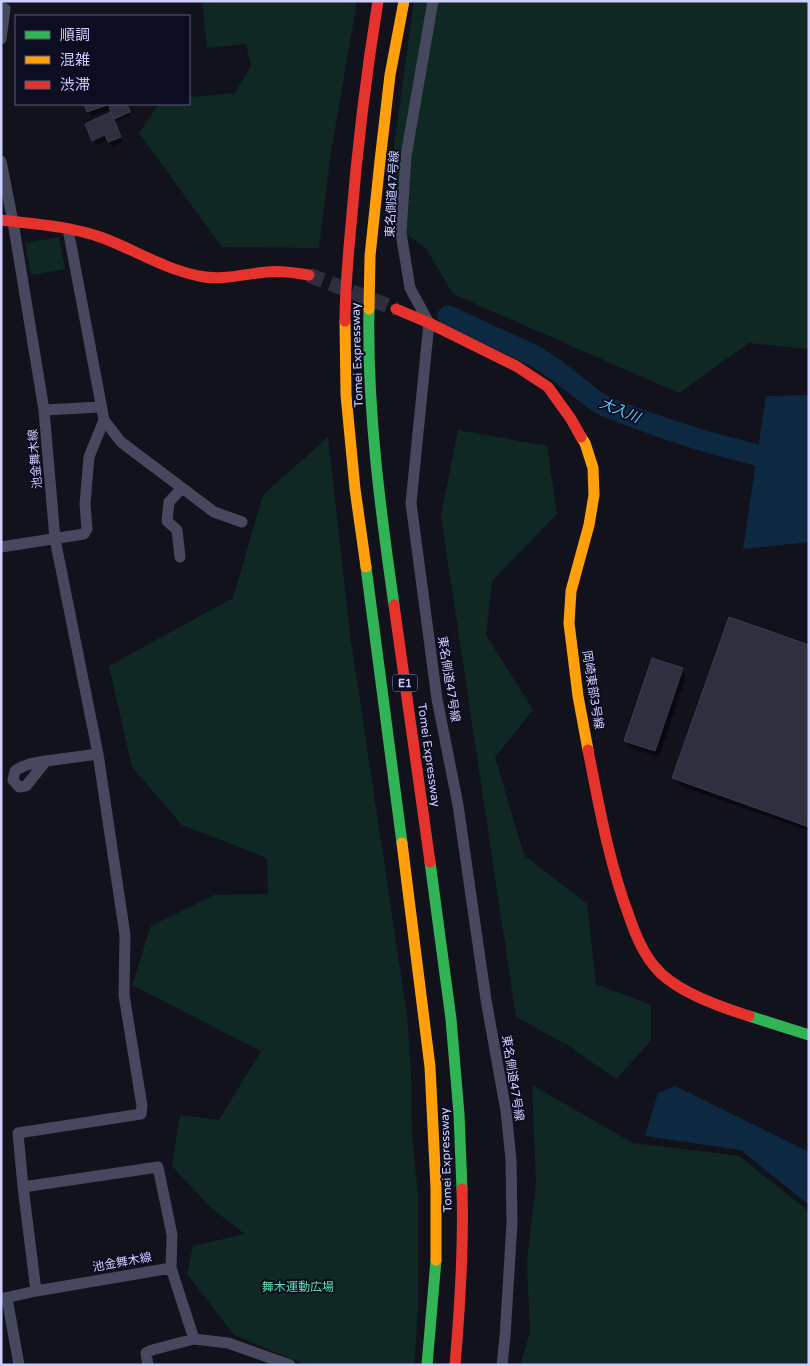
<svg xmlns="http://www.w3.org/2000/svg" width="810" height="1366" font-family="'Varela Round','Noto Sans JP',sans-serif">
  <rect width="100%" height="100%" fill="#12121d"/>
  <path fill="#102824" d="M202,1H357L331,152L319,248L222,247L139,133L159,104H189V97L235,93L251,66L246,44L207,48Z
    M414,1H809V349L749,343L679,393L453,294L426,248L384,219Z
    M59,237L65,269L31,275L25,243Z
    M458,430L547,446L557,514L492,581L486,635L533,710L495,757L524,855L587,904L596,984L651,1005V1041L616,1079L569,1046L516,1017L441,516Z
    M328,437L350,634L407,1015L411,1072L412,1135L418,1196V1309L414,1365H324L301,1363L234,1335L187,1274L193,1246L245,1234L211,1208L172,1166L180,1115L219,1120L261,1051L132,985L151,926L214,895L268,894L267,858L182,825L132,767L109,666L233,598L263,495Z
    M532,1085L633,1143L739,1156L806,1209L809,1214V1365H520L530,1333L527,1262L536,1183Z"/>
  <path fill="#0d2942" d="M809,395V542L743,549L766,396Z
    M675,1086L809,1152V1205L741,1150L645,1136L658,1093Z"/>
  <path fill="#0007" d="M86,104H126L131,115L115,122L123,142L112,147L108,140L96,145L86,125L113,113L111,109L91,117Z
    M809,646V831L678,785L674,778Z
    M682,669L686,676L659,757L630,748L626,741Z"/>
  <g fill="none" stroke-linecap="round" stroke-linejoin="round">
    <path stroke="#0d2942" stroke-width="21" d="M448,316L537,357L556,370L595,400L606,407L658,426L704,441L764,457L809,467"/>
  </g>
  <path fill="#2e2f3f" stroke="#3c3b50" d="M84,104H110L87,112Z
    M108,104H127L130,112L114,119Z
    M111,112L121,137L108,142L105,135L92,141L85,124Z
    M729,617L809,645V827L672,778Z
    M652,658L683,668L655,751L624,741Z"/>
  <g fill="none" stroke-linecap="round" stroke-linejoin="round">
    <path stroke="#2e2e3f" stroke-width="15" stroke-dasharray="15 8" stroke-linecap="butt" d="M309,275L396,309"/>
    <path stroke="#46485d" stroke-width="11" d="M433,1L406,156L401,233L410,288L429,323L411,503L437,699L458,805L486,1000L506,1111L511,1159L512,1223L505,1337L502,1365
      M1,7L5,9L1,39
      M1,161L13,222L44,410L55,539L98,754L125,935L124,995L142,1106L141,1114L18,1133L23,1187L36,1291
      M68,229L104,420L121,442L214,512L242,522
      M44,410L101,407
      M1,547L84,534L87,529L85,504L89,457L104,420
      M180,557L177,530L167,521L169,502L182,488
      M46,761L26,786L19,787L13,780L15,771C24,764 35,763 46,761Z
      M46,761L98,754
      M23,1187L158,1167L172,1235L171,1268L194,1339
      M7,1298L19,1365
      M1,1299L36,1291L171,1268
      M148,1365L146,1353L152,1350L194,1339L228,1343L290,1365"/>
    <path stroke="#30b455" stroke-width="11" d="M369,309C367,408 380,507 394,605
      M366,567L402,843
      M430,862L451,1019L459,1114L462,1189
      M749,1016L809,1035
      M427,1365L436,1260"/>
    <path stroke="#ff9f0a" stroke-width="11" d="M369,309L370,256L380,161L390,75L404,1
      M345,321L346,395L355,489L366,567
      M581,437L585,443L593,468L594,495L589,525L571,591L569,623L578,696L588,750
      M402,843L430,1067L436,1188V1260"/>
    <path stroke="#e5322d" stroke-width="11" d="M1,220C35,224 70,226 103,238C135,250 164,269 199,276C222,281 244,274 267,272C281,270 295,273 309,275
      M396,309L429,323L516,366L548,387L571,419L581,437
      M345,321C345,289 348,257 351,225C357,150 366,75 378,1
      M394,605L430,862
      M588,750C599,806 609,863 629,916C635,934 642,952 655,967C674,991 720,1007 749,1016
      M455,1365C460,1306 464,1248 462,1189"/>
  </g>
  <g text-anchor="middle" stroke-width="4" stroke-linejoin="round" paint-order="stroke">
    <rect fill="#0d0d21" stroke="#9394bc" stroke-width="1" x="392.5" y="674.5" width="25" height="17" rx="4"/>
    <g font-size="11" font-weight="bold" fill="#ccceff">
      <text x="405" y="687">E1</text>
    </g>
    <g font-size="12" fill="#ccceff" stroke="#0d0d21">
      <text transform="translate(392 194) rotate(-87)" y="4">東名側道47号線</text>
      <text transform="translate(357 355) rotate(-92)" y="4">Tomei Expressway</text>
      <text transform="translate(35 459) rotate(-95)" y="4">池金舞木線</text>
      <text transform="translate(449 679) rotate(81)" y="4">東名側道47号線</text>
      <text transform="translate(593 690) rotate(81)" y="4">岡崎東部3号線</text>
      <text transform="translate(429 755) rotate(82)" y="4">Tomei Expressway</text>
      <text transform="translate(513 1078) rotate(81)" y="4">東名側道47号線</text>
      <text transform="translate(446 1160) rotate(-92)" y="4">Tomei Expressway</text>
      <text transform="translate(122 1262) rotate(-10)" y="4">池金舞木線</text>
    </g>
    <g font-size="12" fill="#57e0a8" stroke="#0d0d21">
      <text x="298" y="1291">舞木運動広場</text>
    </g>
    <g font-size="14" font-style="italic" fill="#5acdff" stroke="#0d0d21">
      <text transform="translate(620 410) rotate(23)" y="5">大入川</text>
    </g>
  </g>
  <rect width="810" height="1366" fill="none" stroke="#ccceff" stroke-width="5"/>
  <rect x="15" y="15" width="175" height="90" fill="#0d0d21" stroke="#595a7a"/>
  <rect x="25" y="31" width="25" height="8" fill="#30b455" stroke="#595a7a"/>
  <text x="60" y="40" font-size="15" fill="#ccceff">順調</text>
  <rect x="25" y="56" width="25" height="8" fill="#ff9f0a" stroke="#595a7a"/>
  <text x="60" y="65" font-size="15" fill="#ccceff">混雑</text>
  <rect x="25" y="81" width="25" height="8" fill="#e5322d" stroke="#595a7a"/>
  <text x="60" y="90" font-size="15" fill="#ccceff">渋滞</text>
</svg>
